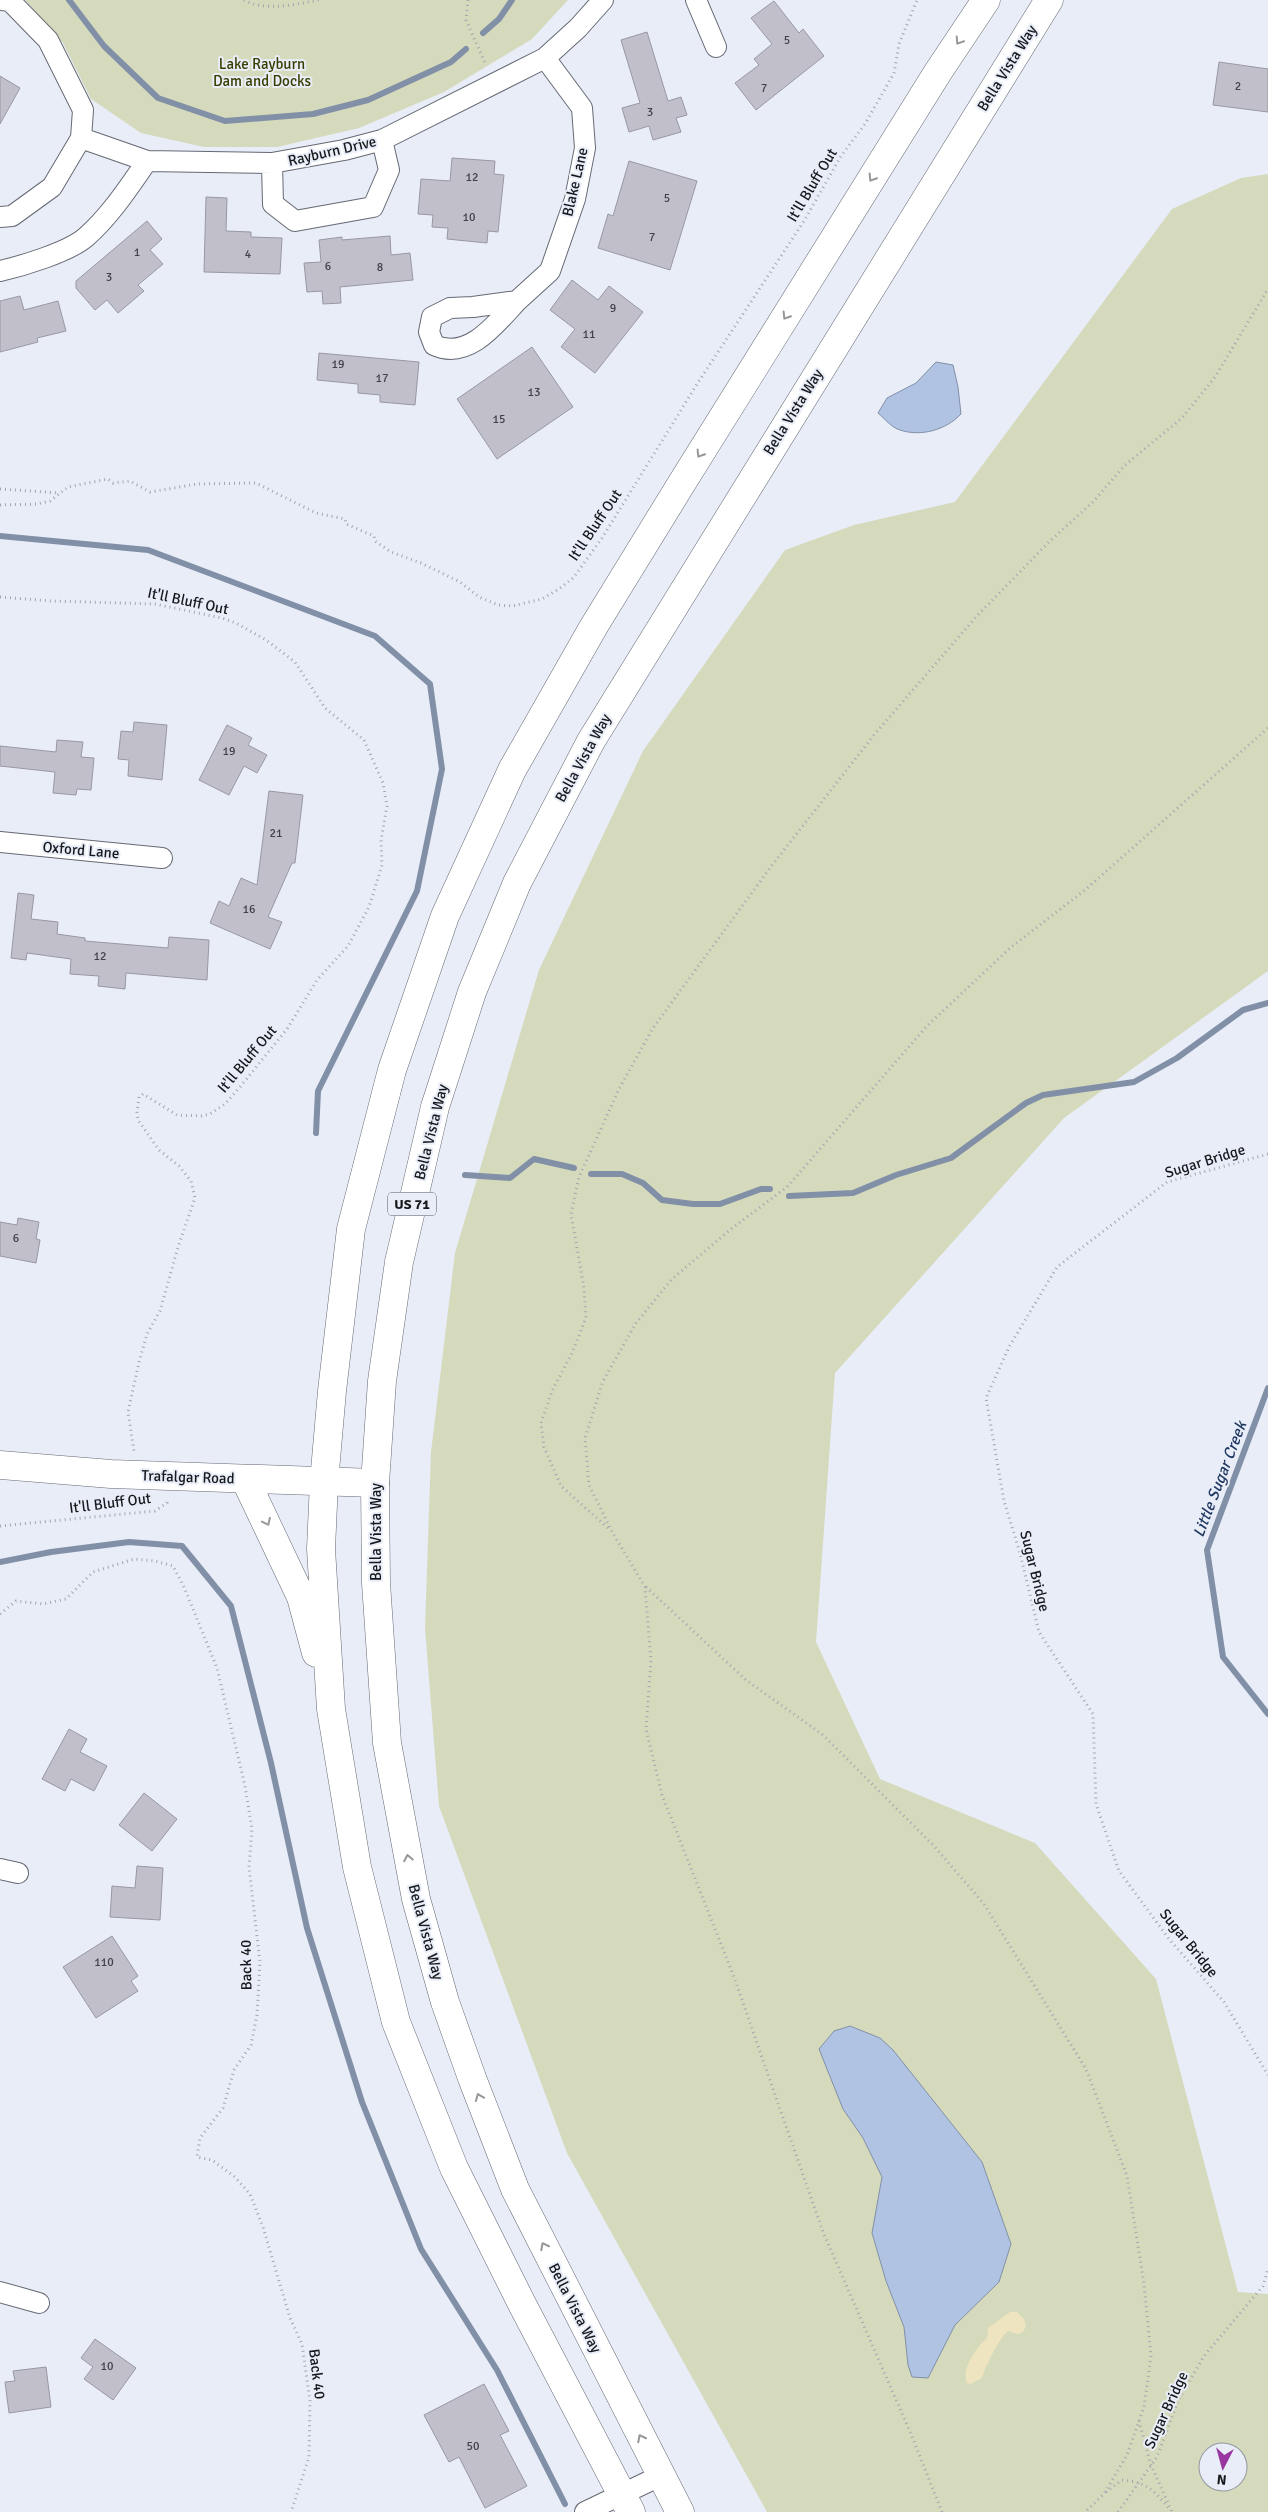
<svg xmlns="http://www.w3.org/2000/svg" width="1268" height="2512" font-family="Signika,sans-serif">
  <rect width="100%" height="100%" fill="#e8edf8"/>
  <path fill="#d5dabc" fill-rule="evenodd" d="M25,0H568L532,39L444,92L359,128L277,147H204L141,133L91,99L63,43Z
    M1268,174V971L1064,1118L835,1373L816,1642L880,1779L1035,1843L1156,1979L1238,2292L1268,2294V2512H767L567,2153L439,1806L425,1628L431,1452L455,1253L539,970L643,751L785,550L854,525L955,502L1172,209L1241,178ZM1208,2452H1238V2482H1208Z"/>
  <path fill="#eee4bf" d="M1010,2312H1017L1024,2319L1026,2326L1023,2332L1017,2334L1008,2331C1000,2337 985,2367 982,2378L971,2384L967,2383C961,2368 977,2347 987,2338L988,2328Z"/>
  <path fill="#b0c3e3" stroke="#8290a7" d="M936,362L953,365L958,387L961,414C946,430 921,437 900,430C892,428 884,418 878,413L887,398L916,383Z
    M850,2026L880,2038L893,2050L982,2162L1011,2244L999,2282L955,2325L928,2378L912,2377L908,2365L904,2327L886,2281L872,2233L882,2177L863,2138L843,2109L819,2049L834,2031Z"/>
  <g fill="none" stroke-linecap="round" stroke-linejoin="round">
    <path stroke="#8290a7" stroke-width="6" d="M69,0L104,46L158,98L225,121L313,114L368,100L451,62L466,49
      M483,33L499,19L512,0
      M0,536L148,550L375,636L430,684L442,769L417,891L318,1091L316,1133
      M591,1174H622L643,1183L662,1200L693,1204H720L761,1189H770
      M465,1175L510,1178L534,1159L574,1168
      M789,1196L853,1193L896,1175L951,1158L1026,1103L1043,1095L1134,1082L1177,1058L1243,1010L1268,1003
      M1268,1388L1207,1550L1223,1657L1268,1714
      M0,1562L51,1552L129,1542L182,1546L231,1606L271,1763L307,1928L362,2102L421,2249L497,2370L565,2504"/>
  </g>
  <path fill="#c0bfca" stroke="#9998a2" d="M774,1L799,33L803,29L824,56L756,110L735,83L759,65L754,59L772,44L751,18Z
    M647,32L668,101L681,97L687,115L676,118L681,132L653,140L649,126L629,132L622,108L640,103L621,40Z
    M1219,62L1268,69V112L1213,105Z
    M0,76L20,88L0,124Z
    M452,158L495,161L494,174L504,175L498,232L488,231L487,243L447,239L448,228L432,227L433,215L418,214L421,179L450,181Z
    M629,161L697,181L670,270L598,248L608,214L613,216Z
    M206,197L227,198L226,231L251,232V237L282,238L280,274L204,272Z
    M147,221L162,239L150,250L163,264L138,285L144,291L118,313L107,300L95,310L76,288V281Z
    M390,236L391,255L410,253L413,280L340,287L341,303L323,304L322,291L307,292L304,263L321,262L319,240L342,237V240Z
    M572,280L598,300L609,286L643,312L595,373L561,347L575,329L550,310Z
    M20,296L24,310L58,301L66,331L37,338L38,342L0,352V301Z
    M532,347L573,407L497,459L457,399Z
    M319,353L419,362L415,405L380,402V395L358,393V384L317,380Z
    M134,722L167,725L162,780L128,776L129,760L118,759L121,731L133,732Z
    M227,725L252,738L248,745L267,755L257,773L244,766L229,795L199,780Z
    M57,740L83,742L81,757L94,758L91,790L77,789L76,795L53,793L55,772L0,766V746L56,752Z
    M269,791L303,795L295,863H292L268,917L282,922L270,949L210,923L219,901L229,906L241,878L257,885Z
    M18,893L34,895L31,919L58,922L57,934L85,938V941L168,948L169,937L209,940L207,980L126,973L125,989L98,986L99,976L70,974L71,959L27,953L26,960L11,958Z
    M18,1218L39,1222L36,1239L40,1240L36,1263L0,1256V1222L17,1225Z
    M69,1729L87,1739L80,1752L107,1766L94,1791L71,1779L65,1791L42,1779Z
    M144,1793L177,1819L152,1851L119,1825Z
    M137,1866L163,1868L160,1920L110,1917L112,1886L135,1888Z
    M112,1936L138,1976L131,1981L138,1991L96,2018L63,1967Z
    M95,2339L136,2368L113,2400L84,2379L93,2367L81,2358Z
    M46,2367L51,2407L9,2413L5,2382L15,2381L13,2371Z
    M484,2384L509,2431L500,2435L527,2486L485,2508L459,2457L449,2462L424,2415Z"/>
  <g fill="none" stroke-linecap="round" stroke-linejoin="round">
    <g stroke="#656973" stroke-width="22">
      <path id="street" d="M696,0L716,47
        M81,138L147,161L272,163L344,150L382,140L545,58L578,28L603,0
        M272,163L273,204L295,221L373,207L389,170L382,140
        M0,217L12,216L52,187L81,138L83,110L48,40L10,1L2,0
        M0,271C22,266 69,252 86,237C110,216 129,187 147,161
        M517,301C496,324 468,361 434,345L429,332L432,317L450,308L473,307L517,301L550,271L575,199L585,148L582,108L545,58
        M0,842L162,858
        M0,1869L18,1873
        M0,2292L39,2303
        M585,2512L660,2476"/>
    </g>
    <g stroke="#656973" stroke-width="29">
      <path id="secondary" d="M0,1465L111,1474L375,1483"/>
    </g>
    <g stroke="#656973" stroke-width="29">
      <path id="primary" d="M245,1479L301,1597L316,1653
        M631,2512L522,2304L454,2168L396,2022L357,1867L331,1709L321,1549L324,1482L332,1391L351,1229L392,1070L445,916L512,770L594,626L680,486L938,72L986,0
        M680,2512L515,2189L472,2078L445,2002L416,1899L387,1743L376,1583L375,1483L382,1381L399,1262L435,1107L472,992L517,883L591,741L1049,0"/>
    </g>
    <path stroke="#a2a6ae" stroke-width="3" stroke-dasharray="1 4" stroke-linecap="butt" d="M244,0C265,12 297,4 319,0
      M468,0L466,20L486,65
      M0,489L60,493
      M0,505L37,504L50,501L68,487L108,479L113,483L130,481L150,492L197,484L256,483L316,513L345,519L346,524L374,536L375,541L391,552L421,563L460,582L479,597L498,605L513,606L542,599L562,587L574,577L602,538L699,381L804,221L841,156L865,124L894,73L899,44L917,0
      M0,597L51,601L155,604L222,618L236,623L266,640L295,662L325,708L364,740L383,783L387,806L381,840L382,865L369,907L348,946L317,980L287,1029L240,1087L225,1104L210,1114L201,1116L177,1115L143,1094L139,1097L137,1112L138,1120L159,1150L179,1166L191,1181L195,1198L178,1247L160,1311L147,1334L139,1362L128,1412L134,1451
      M1268,1154L1167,1182L1057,1267L1009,1347L986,1398L1004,1501L1020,1553L1039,1632L1093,1714L1096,1804L1119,1871L1169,1939L1224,2002L1268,2075
      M0,1526L155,1511L167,1503L168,1499
      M608,1528L561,1486L544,1447L541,1423L552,1391L572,1353L586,1318L584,1288L571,1214L579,1177L619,1089L653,1028L773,864L874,735L976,617L1050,541L1093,502L1124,466L1182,418L1215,377L1268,289
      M646,1587L746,1680L823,1735L934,1846L984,1904L1086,2069L1127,2176L1144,2284L1151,2356L1144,2407L1127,2455L1104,2494L1085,2512
      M0,1614L16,1601L43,1604L66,1599L93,1572L134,1559L155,1561L173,1566L184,1587L217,1668L245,1786L252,1829L249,1867L260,1962L257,2015L251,2045L234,2070L223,2108L200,2138L197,2157L212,2160L235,2177L250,2194L263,2227L290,2318L302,2344L310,2401L309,2457L291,2512
      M1139,2421L1151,2465L1172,2512
      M1106,2492L1122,2480C1147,2482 1153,2490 1169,2508
      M942,2512L911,2434L823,2232L734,1977L662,1795L646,1729L651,1661L645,1587L611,1530L589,1485L585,1438L603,1381L636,1323L672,1279L731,1229L787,1187L927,1026L1010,948L1085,890L1268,728
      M1118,2512L1157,2457L1178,2401L1204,2356L1263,2286L1268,2269"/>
    <use href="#street" stroke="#fff" stroke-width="20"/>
    <use href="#secondary" stroke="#fff" stroke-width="28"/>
    <use href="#primary" stroke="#fff" stroke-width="28"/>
  </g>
  <defs><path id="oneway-chevron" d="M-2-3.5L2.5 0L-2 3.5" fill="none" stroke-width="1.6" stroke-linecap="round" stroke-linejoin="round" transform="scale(1.25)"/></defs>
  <g stroke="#969798">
    <use href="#oneway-chevron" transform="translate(959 41) rotate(123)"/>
    <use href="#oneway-chevron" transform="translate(872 178) rotate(122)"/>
    <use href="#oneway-chevron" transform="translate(786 316) rotate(122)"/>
    <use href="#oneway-chevron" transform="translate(700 454) rotate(122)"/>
    <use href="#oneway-chevron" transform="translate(267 1522) rotate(65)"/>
    <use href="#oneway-chevron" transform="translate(408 1858) rotate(-101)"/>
    <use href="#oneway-chevron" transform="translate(479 2097) rotate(-112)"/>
    <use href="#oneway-chevron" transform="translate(544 2246) rotate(-117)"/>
    <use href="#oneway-chevron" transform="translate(641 2438) rotate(-117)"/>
  </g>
  <g text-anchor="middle" stroke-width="4" stroke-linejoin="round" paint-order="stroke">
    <g font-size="12" fill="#404247">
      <text x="787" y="44">5</text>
      <text x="1238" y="90">2</text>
      <text x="764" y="92">7</text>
      <text x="650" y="116">3</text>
      <text x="472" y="181">12</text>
      <text x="667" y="202">5</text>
      <text x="469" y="221">10</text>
      <text x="652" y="241">7</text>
      <text x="137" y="256">1</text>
      <text x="248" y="258">4</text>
      <text x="328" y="270">6</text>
      <text x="380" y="271">8</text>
      <text x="109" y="281">3</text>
      <text x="613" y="312">9</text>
      <text x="589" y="338">11</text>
      <text x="338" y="368">19</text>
      <text x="382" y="382">17</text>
      <text x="534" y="396">13</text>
      <text x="499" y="423">15</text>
      <text x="229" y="755">19</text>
      <text x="276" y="837">21</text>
      <text x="249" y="913">16</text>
      <text x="100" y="960">12</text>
      <text x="16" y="1242">6</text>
      <text x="104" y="1966">110</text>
      <text x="107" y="2370">10</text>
      <text x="473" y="2450">50</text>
    </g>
    <rect fill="#e8edf8" stroke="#55585d" stroke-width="1" x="388" y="1192.5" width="48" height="23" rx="4"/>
    <g font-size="14" font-weight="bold" fill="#16181b">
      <text x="412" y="1209">US 71</text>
    </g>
    <g font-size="15" fill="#383d00" stroke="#e8edf8">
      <text x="262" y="69">Lake Rayburn<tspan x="262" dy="17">Dam and Docks</tspan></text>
    </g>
    <g font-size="15" fill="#16181b" stroke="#e8edf8">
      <text transform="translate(1007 68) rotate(-58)" y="5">Bella Vista Way</text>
      <text transform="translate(332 151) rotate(-13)" y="5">Rayburn Drive</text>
      <text transform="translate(575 182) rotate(-77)" y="5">Blake Lane</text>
      <text transform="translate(812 185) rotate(-59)" y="5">It'll Bluff Out</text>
      <text transform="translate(793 412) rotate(-58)" y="5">Bella Vista Way</text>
      <text transform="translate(595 525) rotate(-56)" y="5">It'll Bluff Out</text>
      <text transform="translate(188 601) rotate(12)" y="5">It'll Bluff Out</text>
      <text transform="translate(583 758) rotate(-61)" y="5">Bella Vista Way</text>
      <text transform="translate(81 850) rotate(5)" y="5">Oxford Lane</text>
      <text transform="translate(247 1059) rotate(-50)" y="5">It'll Bluff Out</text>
      <text transform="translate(431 1132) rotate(-76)" y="5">Bella Vista Way</text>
      <text transform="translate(1205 1161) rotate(-17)" y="5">Sugar Bridge</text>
      <text transform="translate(188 1477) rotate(2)" y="5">Trafalgar Road</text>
      <text transform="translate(110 1503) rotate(-7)" y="5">It'll Bluff Out</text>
      <text transform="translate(376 1532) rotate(-90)" y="5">Bella Vista Way</text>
      <text transform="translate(1035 1571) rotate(76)" y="5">Sugar Bridge</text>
      <text transform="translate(426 1932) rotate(75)" y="5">Bella Vista Way</text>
      <text transform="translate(1189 1943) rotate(51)" y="5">Sugar Bridge</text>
      <text transform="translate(246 1965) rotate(-91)" y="5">Back 40</text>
      <text transform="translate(575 2308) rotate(63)" y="5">Bella Vista Way</text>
      <text transform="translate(317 2374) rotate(83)" y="5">Back 40</text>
      <text transform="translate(1166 2410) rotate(-65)" y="5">Sugar Bridge</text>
    </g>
    <g font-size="16" font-style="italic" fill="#1d355f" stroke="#e8edf8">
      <text transform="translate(1219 1479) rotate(-69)" y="6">Little Sugar Creek</text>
    </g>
  </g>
  <g transform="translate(1223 2467) rotate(186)"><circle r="24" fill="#e8edf8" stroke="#9498a0"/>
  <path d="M0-4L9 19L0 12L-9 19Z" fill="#97379f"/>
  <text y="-8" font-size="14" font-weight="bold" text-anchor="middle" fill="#16181b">N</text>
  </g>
</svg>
